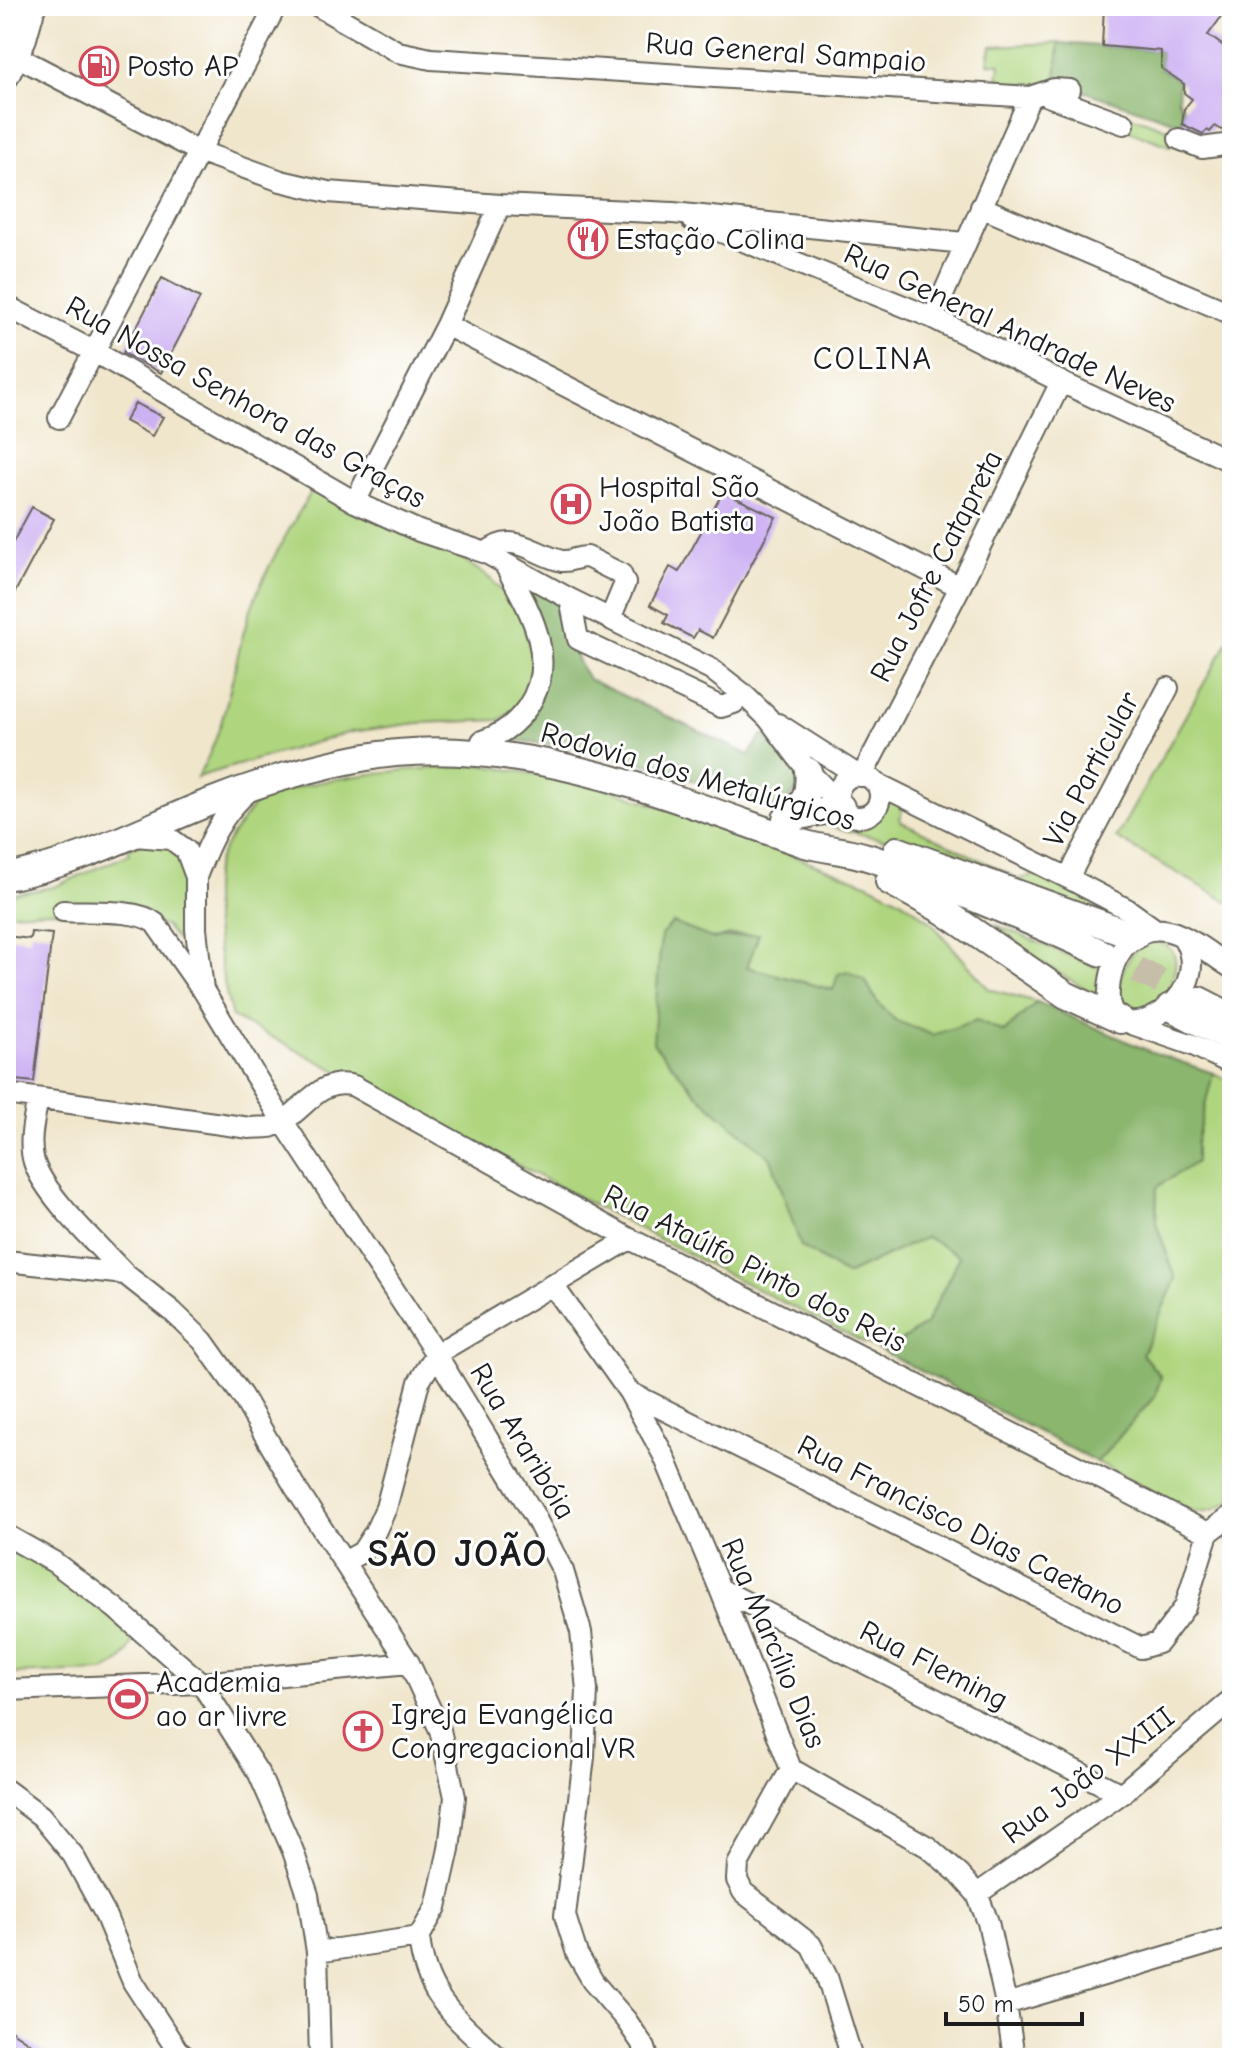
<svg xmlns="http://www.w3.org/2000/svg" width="1238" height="2064" font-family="'Comic Neue',sans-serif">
  <rect width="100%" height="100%" fill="#fff"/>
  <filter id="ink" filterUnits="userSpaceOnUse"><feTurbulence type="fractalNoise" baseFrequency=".0125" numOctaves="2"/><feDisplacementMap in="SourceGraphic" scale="16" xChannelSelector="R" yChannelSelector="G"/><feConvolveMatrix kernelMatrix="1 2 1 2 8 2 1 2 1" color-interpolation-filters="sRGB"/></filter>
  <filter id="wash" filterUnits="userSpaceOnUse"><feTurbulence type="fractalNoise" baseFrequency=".006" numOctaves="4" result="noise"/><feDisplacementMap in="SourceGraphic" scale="32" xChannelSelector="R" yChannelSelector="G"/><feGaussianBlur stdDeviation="1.8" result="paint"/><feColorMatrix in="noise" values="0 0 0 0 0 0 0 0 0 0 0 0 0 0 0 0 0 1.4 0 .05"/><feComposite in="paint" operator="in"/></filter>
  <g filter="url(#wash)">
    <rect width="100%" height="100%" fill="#f0e6cc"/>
    <path fill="#afd57f" stroke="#66784e" stroke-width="2" d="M1059,43L1056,82L1034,85L998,82L1000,64L988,63L991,46Z
      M1069,94L1176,132L1170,146L1127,130Z
      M315,485L457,555L488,577L508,596L522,618L533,659L528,686L520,704L500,720L418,723L351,732L197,777C226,732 231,674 246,624C261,574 289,530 315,485Z
      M1232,634V904L1116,838Z
      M481,765L598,785L667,809L869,884L901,900L929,920L989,989L1037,1002L1004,1032L977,1020L933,1035L896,1021L877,1002L865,980L834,990L747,967L759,934L730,935L714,939L673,923L653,1043L702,1099L771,1158L801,1246L846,1275L926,1237L960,1256L926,1324L884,1352C664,1246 450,1127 232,1017C223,982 205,896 217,864C225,840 246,817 260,797C333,775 406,769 481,765Z
      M885,795L903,803L900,821L1019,879L1030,877L1037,873L1117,912L1127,924L924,850L813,822L834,813C859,824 877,828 885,795Z
      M145,841L173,844L190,877L187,925L178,941L165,926L54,911L6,913V895L54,887L130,854L128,849Z
      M984,888L1121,937L1101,998L1042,963L994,924L1097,967L1108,942Z
      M1148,941C1193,944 1173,984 1156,1007C1141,1010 1129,1008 1118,995C1119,974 1128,952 1148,941Z
      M1213,1073L1232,1082V1500C1219,1509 1206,1514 1190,1511L1097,1462L1155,1396L1161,1377L1142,1354L1176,1279L1156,1223L1157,1186L1196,1161V1143Z
      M6,1540L65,1579L132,1635C132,1655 120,1665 103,1671L6,1674Z"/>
    <path fill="#8bb66e" stroke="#546945" stroke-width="2" d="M1059,43L1161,51V68L1179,81L1178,100L1184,109L1182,124L1056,82Z
      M522,582L560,605L578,662L588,679L749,755L763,734L792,766L802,785L779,810L637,761L573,747L506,739L543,688Z
      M673,923L714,939L759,934L747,967L833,990L838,974L847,971L865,980L877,1002L896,1021L933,1035L977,1020L1004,1032L1037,1002L1149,1051L1213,1073L1196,1143V1162L1157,1187L1156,1223L1176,1279L1142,1354L1161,1377L1155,1396L1097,1462L884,1352L926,1324L960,1256L926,1237L846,1275L801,1246L771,1158L702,1099L653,1043L661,935Z"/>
    <g id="blocks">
      <path fill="#cdb2f3" d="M1104,6H1216L1225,12L1208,35L1232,52V115L1222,130L1215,126L1210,132L1207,130L1203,134L1182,124L1184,109L1192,99L1184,93V84L1161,68V51L1102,46Z
        M162,278L200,298L161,373L123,353Z
        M135,403L163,417L152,436L125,421Z
        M723,492L776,517L713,638L698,630L693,638L664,623L668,615L650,605L670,567L679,572Z
        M32,507L54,519L6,609V555Z
        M31,932L52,934L34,1082L6,1079V936L30,939Z
        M6,2027L52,2058H6Z"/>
    </g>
  </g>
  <g filter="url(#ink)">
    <use href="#blocks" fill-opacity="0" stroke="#66635a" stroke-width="2"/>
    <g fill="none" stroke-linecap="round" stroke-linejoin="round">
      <path stroke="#c6bea9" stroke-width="26" stroke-dasharray="26 13" stroke-linecap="butt" d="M1102,953L1199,1000"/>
      <g stroke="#66635a" stroke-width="24">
        <path id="minor" d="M318,6L398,52L431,59L1030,97L1054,89L1070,90
          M16,56L198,151L281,181L328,192L500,205L673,213L964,243
          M1048,96L1124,124
          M1179,139L1202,148L1232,144
          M981,207L1232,314
          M692,220L933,318L1061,382L1232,462
          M6,306L95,352L355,502L419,531L486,553L570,599L711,669L742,693L768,718L808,771L839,803
          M933,318L1030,97
          M446,325L960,587
          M59,418L276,6
          M355,502L446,325L500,205
          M486,553C513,529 534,555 562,561C571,562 578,556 587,557L621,574L625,583L610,619
          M570,599L578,639L721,707L734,703L742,693
          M778,724L859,776
          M482,741C501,735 515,725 527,708C561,659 528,608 504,563
          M838 796a21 21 0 1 1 42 0a21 21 0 1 1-42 0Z
          M862,776L960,587L1061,382
          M874,782L1068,878L1127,909L1152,927
          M135,836L171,839L186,850L196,877V929L203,990L282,1120L436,1354L534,1515L563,1571L581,1632L587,1690L584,1757L565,1916L577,1954L594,1983L626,2020L645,2048L648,2058
          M196,877C209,843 221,814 250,790
          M1068,878L1168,688
          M63,911C89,913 136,908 155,923L200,987
          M1184,939C1220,1003 1103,1060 1109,990C1110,973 1115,957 1126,945C1160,907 1199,948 1232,968
          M1132,1024L1193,1045L1232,1064
          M6,1094L250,1128C256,1127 264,1128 270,1127C302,1118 316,1075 354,1086L630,1239L1208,1533
          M38,1099C34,1119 28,1142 34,1162C44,1195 100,1247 125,1274
          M6,1261L125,1274L172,1311L203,1341L242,1396L295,1487L409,1663L440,1730L455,1797L449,1849L436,1907L419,1937
          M552,1284L629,1392L664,1456L720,1589L791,1769L928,1847L959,1874L977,1894L988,1922L1006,2004L1014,2058
          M629,1392L1141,1648L1158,1643L1185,1607L1208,1533
          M1208,1533L1232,1515
          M6,1535L54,1562L115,1608L201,1683L259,1774L293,1851L308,1895L317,1952L320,2058
          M344,1562L362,1552L375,1532L386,1508L419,1382L436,1354L630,1239
          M720,1589L1121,1794
          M6,1690L201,1683L409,1663
          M791,1769L738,1864L737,1880L743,1892L811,1945L827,1977L852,2058
          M6,1790L41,1816L73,1855L104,1912L133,1982L177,2050L187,2058
          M977,1894L1121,1794L1232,1700
          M419,1937C425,1998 457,2019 499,2058
          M317,1952L419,1937
          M1006,2004L1232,1937"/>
      </g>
      <g stroke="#66635a" stroke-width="30">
        <path id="major" d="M6,75L23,38L32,6
          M786,819C803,806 811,793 808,771
          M786,819L841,807
          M897,850L1135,936
          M6,877C76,864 139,831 205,804C255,784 308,768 361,758C512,730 663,795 802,843C824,850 846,850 867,857C888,863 909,872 929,880C988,903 1045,927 1102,953
          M889,881L942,910L1066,995L1120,1020
          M1199,1000L1232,1017
          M1170,1007L1232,1039"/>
      </g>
      <use href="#minor" stroke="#fff" stroke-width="20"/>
      <use href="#major" stroke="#fff" stroke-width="26"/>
    </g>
  </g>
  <defs>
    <g id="fuel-ring" transform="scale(2)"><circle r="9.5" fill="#fff" stroke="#d1495b" stroke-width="1.5"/><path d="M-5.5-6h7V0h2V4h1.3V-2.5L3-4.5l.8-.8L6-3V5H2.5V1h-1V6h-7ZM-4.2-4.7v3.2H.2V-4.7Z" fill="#d1495b"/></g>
    <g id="restaurant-ring" transform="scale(2)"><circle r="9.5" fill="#fff" stroke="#d1495b" stroke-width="1.5"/><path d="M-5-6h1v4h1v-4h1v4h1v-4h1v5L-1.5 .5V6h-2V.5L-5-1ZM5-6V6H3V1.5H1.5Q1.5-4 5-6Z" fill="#d1495b"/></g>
    <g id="hospital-ring" transform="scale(2)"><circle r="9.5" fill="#fff" stroke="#d1495b" stroke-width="1.5"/><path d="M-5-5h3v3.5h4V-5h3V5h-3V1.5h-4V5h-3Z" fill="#d1495b"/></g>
    <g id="stadium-ring" transform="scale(2)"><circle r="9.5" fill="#fff" stroke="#d1495b" stroke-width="1.5"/><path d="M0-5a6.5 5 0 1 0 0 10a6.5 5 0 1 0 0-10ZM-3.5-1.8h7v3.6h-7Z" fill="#d1495b"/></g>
    <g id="church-ring" transform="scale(2)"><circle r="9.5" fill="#fff" stroke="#d1495b" stroke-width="1.5"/><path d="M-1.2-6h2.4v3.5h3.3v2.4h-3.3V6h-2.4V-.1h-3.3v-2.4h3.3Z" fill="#d1495b"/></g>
  </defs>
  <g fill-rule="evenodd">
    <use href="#fuel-ring" x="99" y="66"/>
    <use href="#restaurant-ring" x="588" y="239"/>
    <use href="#hospital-ring" x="571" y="504"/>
    <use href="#stadium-ring" x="128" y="1699"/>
    <use href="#church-ring" x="363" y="1731"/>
  </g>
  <g text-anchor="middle" stroke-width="6" stroke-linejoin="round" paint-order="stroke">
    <g font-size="30" fill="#1c1c1c" stroke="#fff">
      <text transform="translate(786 52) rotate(4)" y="10">Rua General Sampaio</text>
      <text transform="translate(1010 328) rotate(25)" y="10">Rua General Andrade Neves</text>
      <text transform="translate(246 402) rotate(29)" y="10">Rua Nossa Senhora das Graças</text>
      <text transform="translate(936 566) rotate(-63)" y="10">Rua Jofre Catapreta</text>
      <text transform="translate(1091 769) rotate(-62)" y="10">Via Particular</text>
      <text transform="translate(698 776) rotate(16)" y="10">Rodovia dos Metalúrgicos</text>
      <text transform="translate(755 1268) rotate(27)" y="10">Rua Ataúlfo Pinto dos Reis</text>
      <text transform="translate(523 1441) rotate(59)" y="10">Rua Araribóia</text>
      <text transform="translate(961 1525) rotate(27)" y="10">Rua Francisco Dias Caetano</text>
      <text transform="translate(774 1643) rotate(67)" y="10">Rua Marcílio Dias</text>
      <text transform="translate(934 1665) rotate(27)" y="10">Rua Fleming</text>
      <text transform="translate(1088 1775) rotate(-37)" y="10">Rua João XXIII</text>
    </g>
    <g font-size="30" fill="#1c1c1c" stroke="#fff" text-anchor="start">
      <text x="127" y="76">Posto AP</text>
      <text x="616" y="249">Estação Colina</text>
      <text x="599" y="497">Hospital São<tspan x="599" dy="34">João Batista</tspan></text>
      <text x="156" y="1692">Academia<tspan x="156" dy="34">ao ar livre</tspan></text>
      <text x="391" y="1724">Igreja Evangélica<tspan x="391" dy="34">Congregacional VR</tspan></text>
    </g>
    <g font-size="32" letter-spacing="2" fill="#1c1c1c" stroke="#fff">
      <text x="873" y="369">COLINA</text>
    </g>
    <g font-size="38" font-weight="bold" letter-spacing="2" fill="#1c1c1c" stroke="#fff">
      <text x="458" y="1566">SÃO JOÃO</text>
    </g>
  </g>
  <rect width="1238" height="2064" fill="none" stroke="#fff" stroke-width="32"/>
  <path d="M946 2012v12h136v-12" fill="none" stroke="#1c1c1c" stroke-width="4"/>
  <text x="958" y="2012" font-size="24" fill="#1c1c1c" stroke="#ffffff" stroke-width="6" paint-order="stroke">50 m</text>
</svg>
